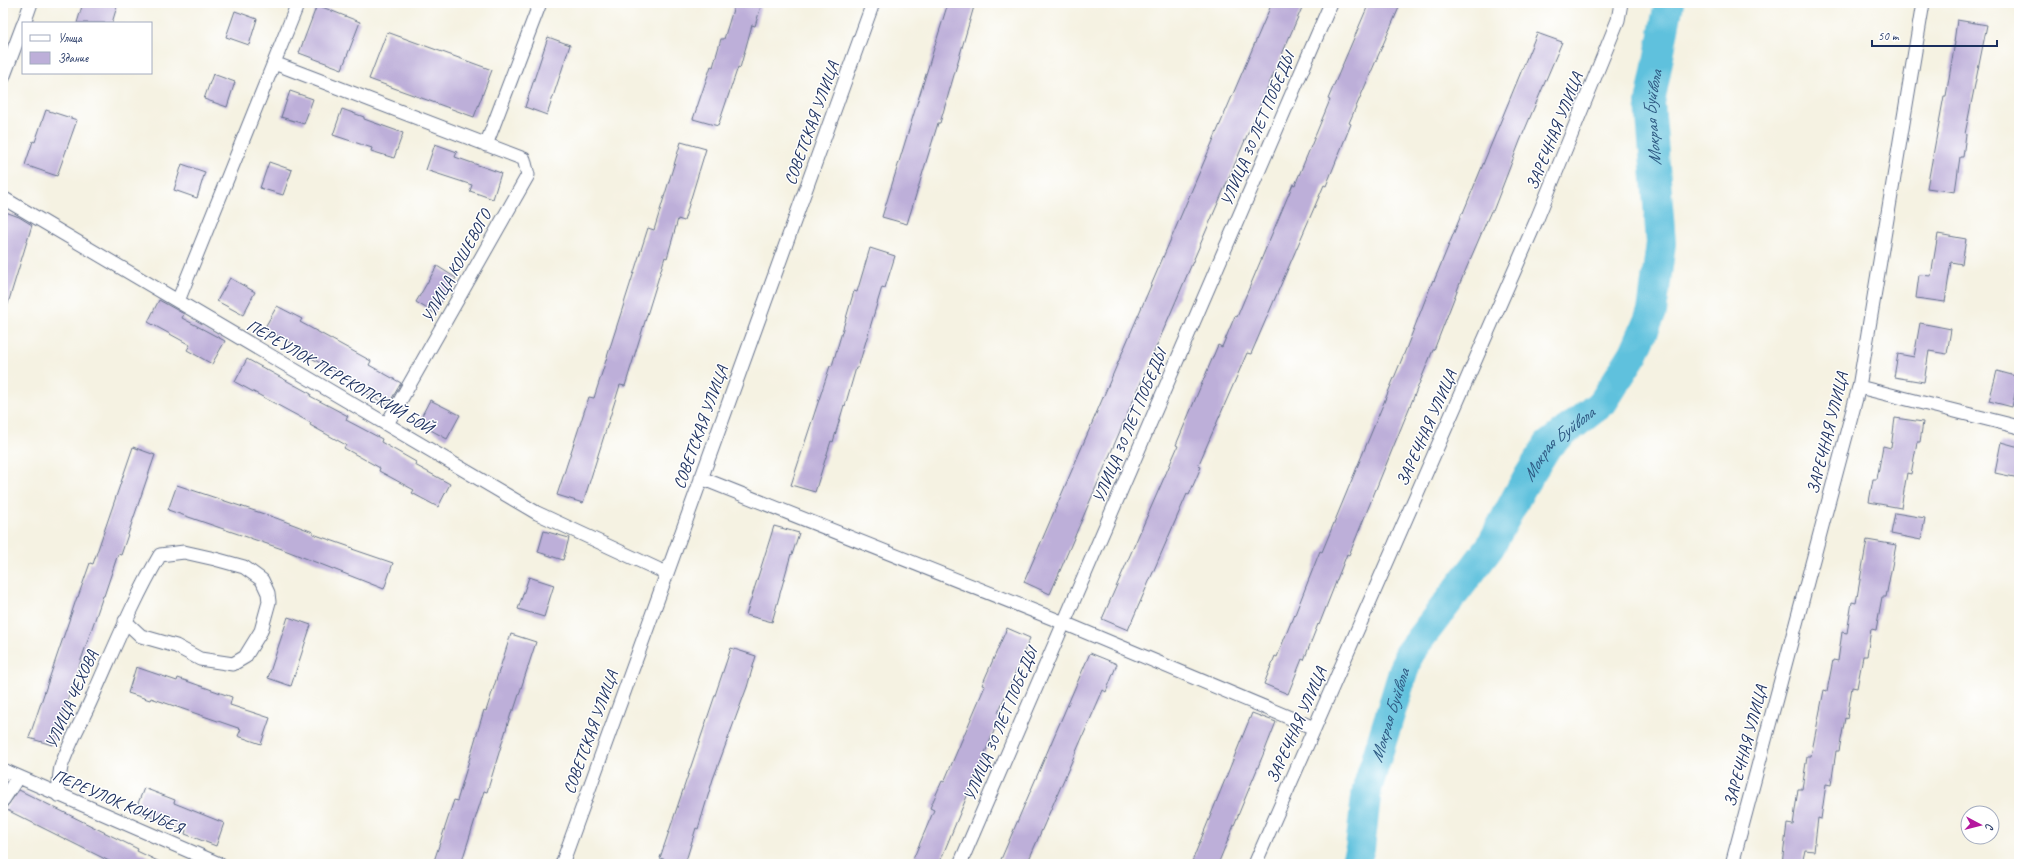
<svg xmlns="http://www.w3.org/2000/svg" width="2022" height="867" font-family="Caveat,sans-serif">
  <rect width="100%" height="100%" fill="#fff"/>
  <filter id="ink" filterUnits="userSpaceOnUse"><feTurbulence type="fractalNoise" baseFrequency=".025" numOctaves="2"/><feDisplacementMap in="SourceGraphic" scale="8" xChannelSelector="R" yChannelSelector="G"/><feConvolveMatrix kernelMatrix="1 2 1 2 8 2 1 2 1" color-interpolation-filters="sRGB"/></filter>
  <filter id="wash" filterUnits="userSpaceOnUse"><feTurbulence type="fractalNoise" baseFrequency=".012" numOctaves="4" result="noise"/><feDisplacementMap in="SourceGraphic" scale="16" xChannelSelector="R" yChannelSelector="G"/><feGaussianBlur stdDeviation="0.9" result="paint"/><feColorMatrix in="noise" values="0 0 0 0 0 0 0 0 0 0 0 0 0 0 0 0 0 1.4 0 .05"/><feComposite in="paint" operator="in"/></filter>
  <g filter="url(#wash)">
    <rect width="100%" height="100%" fill="#f5f2e2"/>
    <g fill="none" stroke-linecap="round" stroke-linejoin="round">
      <path stroke="#5fc1dd" stroke-width="30" id="s1" d="M1355,864L1360,848L1367,789L1409,653L1490,547L1523,485L1548,445L1603,402L1634,353L1652,312L1661,243L1650,103L1669,3"/>
    </g>
    <g id="blocks">
      <path fill="#bdafd9" d="M83,3H118L112,23H77Z
        M735,3H762L755,26L752,25L740,68L738,67L718,126L693,119L711,66L713,67L721,39H724Z
        M948,3H975L940,123H938L907,224L882,217Z
        M1272,3H1304L1050,594L1024,582Z
        M1369,3H1401L1349,123L1351,124L1326,186L1324,185L1251,354L1247,353L1198,466L1201,467L1189,495L1187,494L1128,630L1102,619L1178,446L1176,445L1218,345L1222,347L1235,316L1237,317L1293,184L1295,185L1330,100L1328,99Z
        M317,5L360,22L342,69L299,53Z
        M235,11L257,19L249,45L226,37Z
        M1957,20L1987,25L1965,134H1966L1963,157H1960L1955,192L1927,188L1944,96H1946L1955,42H1954Z
        M387,32L492,70L474,117L369,79Z
        M1537,33L1562,42L1520,141L1493,211H1491L1460,283L1434,350H1433L1349,555L1347,554L1319,625L1318,624L1304,660L1302,659L1288,694L1264,684L1275,656L1277,657L1291,622H1292L1320,551L1322,552L1406,349L1433,280L1434,281L1462,213H1463Z
        M548,37L570,45L547,115L525,107Z
        M213,74L235,82L227,107L204,99Z
        M290,91L313,99L304,124L281,117Z
        M342,109L364,117V119L403,133L394,158L371,151L372,148L333,135Z
        M46,110L77,120L57,176L25,165L33,141L35,142Z
        M681,142L706,149L684,221L678,219L667,258L665,257L625,386L620,385L583,503L557,495L589,397L594,398L648,228L654,230Z
        M435,144L457,152L455,157L501,173L493,199L470,191L472,185L426,170Z
        M269,162L292,170L283,195L260,188Z
        M182,164L205,172L197,198L174,190Z
        M3,211L19,217L32,225L6,310L3,309Z
        M1938,234L1966,239L1962,264L1951,262L1945,302L1916,298L1919,275L1931,276Z
        M870,248L895,256L885,288L882,287L858,368H856L845,406L844,405L833,442L831,441L815,492L791,485L830,366H832L854,291L857,292Z
        M437,266L456,278L434,313L416,302Z
        M230,278L255,292L243,315L217,301Z
        M159,300L184,314L182,318L225,341L212,364L187,350L190,345L148,322Z
        M277,306L302,319L300,322L371,361L369,365L401,383L388,405L365,393L368,389L302,353L304,350L264,329Z
        M1920,323L1951,329L1947,354L1929,351L1924,382L1894,377L1898,354L1914,357Z
        M247,359L311,394L310,396L348,416L346,420L382,439L381,442L416,462L415,465L450,484L438,507L412,493L414,490L379,471L380,468L344,448L346,445L310,425L311,423L235,382Z
        M1997,371L2019,377L2012,407L1989,401Z
        M430,400L460,415L447,439L418,423Z
        M1895,418L1923,422L1920,442H1917L1911,474L1907,473L1901,508L1869,502L1873,479H1877L1883,446L1891,448Z
        M2001,442L2019,447V478L1995,473Z
        M133,447L155,455L121,555L118,554L104,596H103L52,745L29,738L77,597H78L90,563L93,564Z
        M177,485L276,518L313,532V534L353,548L352,549L393,563L384,589L282,549L168,510Z
        M1895,513L1925,518L1921,540L1891,534Z
        M774,526L799,533L792,555L791,554L772,622L746,615Z
        M544,531L569,538L563,560L538,552Z
        M1867,540L1896,545L1886,597H1882L1876,630L1871,629L1867,656H1863L1857,688L1852,687L1847,719L1845,718L1839,751H1836L1831,785L1826,784L1821,819L1818,818L1814,851L1805,850L1802,864H1782L1787,824L1793,825L1798,789H1802L1807,756H1811L1824,690L1827,691L1833,660L1838,661L1842,632L1847,633L1852,602L1856,603Z
        M529,577L554,585L544,617L518,609Z
        M288,617L311,625L291,686L268,678Z
        M1007,628L1030,638L998,713L1001,714L939,864H911L934,810L930,808L942,781L944,782L985,686L982,685Z
        M511,634L536,642L514,710H512L487,792L484,791L461,864H433L454,800L457,801L484,710L486,711Z
        M731,648L756,656L747,687L713,779L698,829L696,828L685,864H679L660,858Z
        M1090,653L1117,664L1106,692L1103,690L1027,864H999Z
        M136,667L177,681L178,678L232,697L230,705L270,718L261,744L238,736L241,729L151,698L150,700L128,693Z
        M1252,713L1276,722L1265,750L1218,864H1191Z
        M144,788L175,800L174,803L224,823L216,846L185,834L186,830L135,811Z
        M19,790L138,849L137,851L164,864H115L5,809Z"/>
    </g>
  </g>
  <g filter="url(#ink)">
    <use href="#blocks" fill-opacity="0" stroke="#67738c" stroke-width="1"/>
    <g fill="none" stroke-linecap="round" stroke-linejoin="round">
      <g stroke="#67738c" stroke-width="15">
        <path id="street" d="M24,23L31,3
          M274,63L524,159L528,175L387,424
          M3,78L23,25
          M486,145L540,3
          M3,198L537,513L666,573
          M178,301L298,3
          M1859,387L2019,427
          M701,478L1064,623L1314,728
          M3,770L219,864
          M58,795C59,786 59,776 61,767C69,743 82,721 92,698C114,649 133,601 160,555L184,552L215,559L244,567L262,580L268,593L269,602L261,631L245,657L233,664L200,659L176,646L141,636L125,621
          M3,800L18,777
          M562,864L873,3
          M960,864L1331,3
          M1255,864L1537,219L1618,20L1621,3
          M1732,864L1859,387L1923,3"/>
      </g>
      <use href="#street" stroke="#fff" stroke-width="13"/>
    </g>
  </g>
  <g text-anchor="middle" stroke-width="3" stroke-linejoin="round" paint-order="stroke">
    <g font-size="17" fill="#1b2f5e" stroke="#fff">
      <text transform="translate(811 123) rotate(-70)" y="6">СОВЕТСКАЯ УЛИЦА</text>
      <text transform="translate(1257 129) rotate(-67)" y="6">УЛИЦА 30 ЛЕТ ПОБЕДЫ</text>
      <text transform="translate(1554 131) rotate(-68)" y="6">ЗАРЕЧНАЯ УЛИЦА</text>
      <text transform="translate(456 266) rotate(-61)" y="6">УЛИЦА КОШЕВОГО</text>
      <text transform="translate(340 376) rotate(30)" y="6">ПЕРЕУЛОК ПЕРЕКОПСКИЙ БОЙ</text>
      <text transform="translate(1129 426) rotate(-67)" y="6">УЛИЦА 30 ЛЕТ ПОБЕДЫ</text>
      <text transform="translate(700 427) rotate(-70)" y="6">СОВЕТСКАЯ УЛИЦА</text>
      <text transform="translate(1426 428) rotate(-66)" y="6">ЗАРЕЧНАЯ УЛИЦА</text>
      <text transform="translate(1827 433) rotate(-76)" y="6">ЗАРЕЧНАЯ УЛИЦА</text>
      <text transform="translate(71 699) rotate(-66)" y="6">УЛИЦА ЧЕХОВА</text>
      <text transform="translate(1000 724) rotate(-67)" y="6">УЛИЦА 30 ЛЕТ ПОБЕДЫ</text>
      <text transform="translate(1296 725) rotate(-66)" y="6">ЗАРЕЧНАЯ УЛИЦА</text>
      <text transform="translate(590 732) rotate(-70)" y="6">СОВЕТСКАЯ УЛИЦА</text>
      <text transform="translate(1745 746) rotate(-75)" y="6">ЗАРЕЧНАЯ УЛИЦА</text>
      <text transform="translate(118 801) rotate(23)" y="6">ПЕРЕУЛОК КОЧУБЕЯ</text>
    </g>
    <g font-size="18" font-style="italic" fill="#2f5b84" stroke="#fff">
      <text dy="6" stroke="none"><textPath href="#s1" startOffset="837">Мокрая Буйвола</textPath></text>
      <text dy="6" stroke="none"><textPath href="#s1" startOffset="477">Мокрая Буйвола</textPath></text>
      <text dy="6" stroke="none"><textPath href="#s1" startOffset="153">Мокрая Буйвола</textPath></text>
    </g>
  </g>
  <rect width="2022" height="867" fill="none" stroke="#fff" stroke-width="16"/>
  <rect x="22" y="22" width="130" height="52" fill="#ffffff" stroke="#a4acbf"/>
  <rect x="30" y="35" width="20" height="6" fill="#ffffff" stroke="#a4acbf"/>
  <text x="58" y="42" font-size="12" fill="#1b2f5e">Улица</text>
  <rect x="30" y="52" width="20" height="12" fill="#bdafd9" stroke="#a4acbf"/>
  <text x="58" y="62" font-size="12" fill="#1b2f5e">Здание</text>
  <g transform="translate(1980 825) rotate(97)"><circle r="19" fill="#ffffff" stroke="#a4acbf"/>
  <path d="M0-3L7 15L0 10L-7 15Z" fill="#b5179e"/>
  <text y="-6" font-size="11" font-weight="bold" text-anchor="middle" fill="#1b2f5e">С</text>
  </g>
  <path d="M1872 40v6h125v-6" fill="none" stroke="#1b2f5e" stroke-width="2"/>
  <text x="1878" y="40" font-size="12" fill="#1b2f5e" stroke="#ffffff" stroke-width="3" paint-order="stroke">50 m</text>
</svg>
